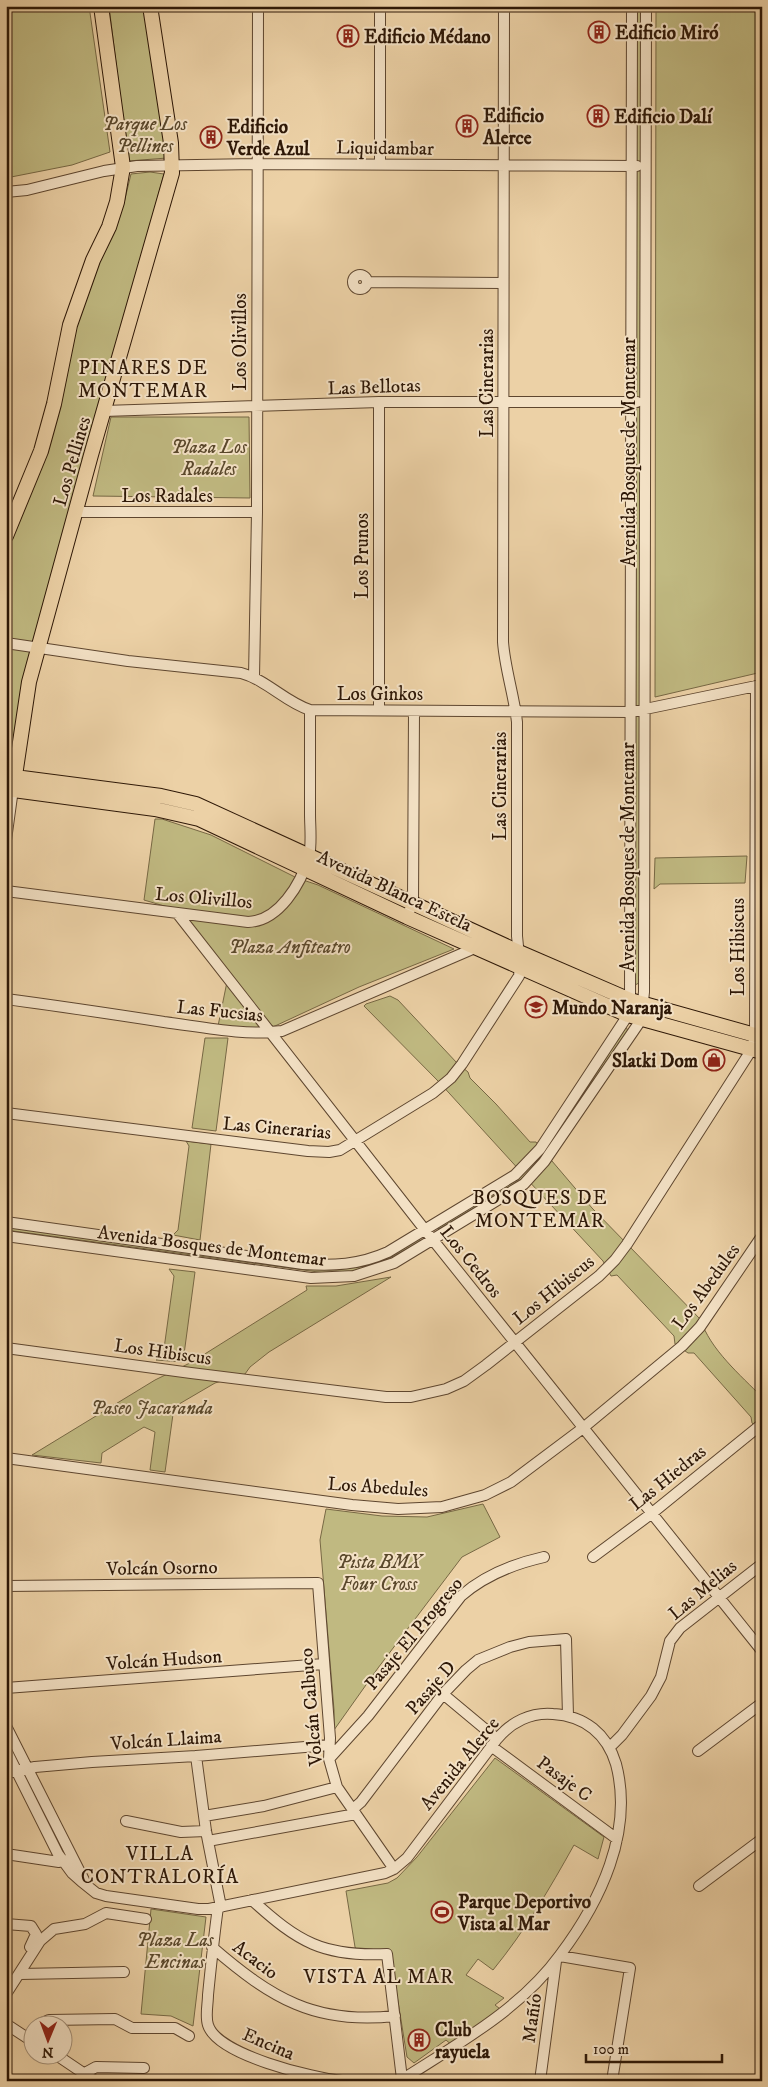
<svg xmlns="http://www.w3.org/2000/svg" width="768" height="2087" font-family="'IM FELL DW Pica',serif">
  <rect width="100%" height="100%" fill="#ecd1a6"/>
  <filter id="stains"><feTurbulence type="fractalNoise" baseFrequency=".004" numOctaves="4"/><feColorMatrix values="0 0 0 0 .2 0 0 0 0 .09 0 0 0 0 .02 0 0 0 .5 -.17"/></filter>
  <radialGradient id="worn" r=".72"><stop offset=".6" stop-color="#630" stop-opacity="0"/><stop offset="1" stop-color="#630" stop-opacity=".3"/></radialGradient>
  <path fill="#c0b981" stroke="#776844" d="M6,6H89L110,152L72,165L6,178Z
    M109,6H145L167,158L128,161Z
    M636,6H641L639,983L635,985Z
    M656,6H762V672L655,697Z
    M150,172L164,174L100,408L11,771H6V547L27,501L86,294L124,203L131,174Z
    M111,417H249L250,498L93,496Z
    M155,819H162L211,835L297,878L318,885L454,949L359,987L275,1026L253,1032L218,1026L229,972L181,911L144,900Z
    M747,856L745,883L660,884L654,889L655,858Z
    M390,996L398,1000L457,1063L468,1072L470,1078L496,1104L530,1142H536L543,1151L577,1104L625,1028L629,1030L546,1154L592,1208L701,1320C709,1348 741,1376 762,1397V1431L752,1423L751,1417L694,1353H688L675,1344L674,1336L617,1275L611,1276L603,1261L525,1177L439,1229L437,1226L522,1173L439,1082L364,1006L366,1004Z
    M205,1038H228L216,1131L192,1128Z
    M186,1141L211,1144L200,1240L173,1235L178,1230L189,1146Z
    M6,1226L330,1270L359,1267L385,1257L418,1239L421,1241C391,1258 368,1271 333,1274L6,1230Z
    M169,1269L195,1272L183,1362L156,1360L163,1356L174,1276Z
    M391,1277L269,1352L250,1367L245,1374L215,1383L174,1407L165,1472L150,1470L155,1432L144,1427L102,1453L101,1463L32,1455L155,1380L192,1362L307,1290L306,1286H336Z
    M483,1504L500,1537L462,1557L378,1668L334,1730V1710L320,1540L326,1509L382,1516L427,1517Z
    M495,1758L604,1837L598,1859L574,1845C550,1888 525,1931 493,1970L478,1959L466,1975L504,1998L495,2005L504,2012L453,2046L446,2040L414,2063L407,2057L390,1952H358L355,1947L346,1891L388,1883L397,1878L417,1857Z
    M151,1909L206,1917L193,2026L171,2016L141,2014Z"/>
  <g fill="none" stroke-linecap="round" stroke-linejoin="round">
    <g stroke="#5e462f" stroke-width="12">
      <path id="minor" d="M380,6V165
        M6,192L27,190L104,171L137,166L257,164L637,166
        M353 282a7 7 0 1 1 14 0a7 7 0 1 1-14 0Z
        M367,282L503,283
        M104,411L379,402H637
        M76,512H257
        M6,643L128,661L241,673C267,680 285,702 310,710L631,712L761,685
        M254,677L257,512L258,6
        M379,710V402
        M6,840L13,789
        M6,891L248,922C279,921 301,884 309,856C312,844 310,827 310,814C310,779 310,745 310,710
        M177,913L425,1230L762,1651
        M407,917L413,902L414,711
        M6,999C59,1006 112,1014 164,1022C203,1027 243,1036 282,1031L475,948
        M6,1113L308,1151L329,1152L340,1150L433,1093L451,1078L462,1064L519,976L520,967L517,936V722C514,695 505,669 503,642L504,6
        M6,1222L303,1264C333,1266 359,1265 388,1252L515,1175L540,1149L628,1015L630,1000L632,6
        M6,1236L311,1278L354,1276L394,1263L524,1184L544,1162L641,1020L644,992L646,6
        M6,1348L191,1373L386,1397H411L446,1389L464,1381L486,1365L599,1276L615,1260L627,1244L752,1049L755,1035L756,686
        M6,1458L352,1505L398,1509L442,1507L485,1495L511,1482L583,1428L682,1346L700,1327L762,1236
        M593,1557L651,1514L762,1424
        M6,1586L318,1583L330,1738L329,1759L337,1787L394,1869
        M6,1688L324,1664
        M443,1694L497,1739
        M6,1726L84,1880
        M491,1746L617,1839
        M610,1747L622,1735L651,1696L661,1677L670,1641L680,1628L762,1564
        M6,1750L58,1854L72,1873L81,1881L96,1893L106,1896L198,1909H209L385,1873L394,1869L407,1858L497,1739C511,1722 531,1712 553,1714C585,1716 607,1734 616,1764C634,1832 600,1902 560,1955C520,2010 457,2044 400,2081
        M698,1751L762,1703
        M196,1756L206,1831L221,1907
        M329,1759L368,1716L461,1596C485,1575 513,1564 544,1557
        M6,1773L35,1767L92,1762L196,1756L329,1745
        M353,1809L361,1802L443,1694L466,1670L478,1660L510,1647L529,1642L566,1639L568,1716
        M204,1816L264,1806L337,1787
        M126,1821L181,1832L206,1831
        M208,1841L356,1814
        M6,1854L59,1862L67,1860
        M699,1886L762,1839
        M252,1900C298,1942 323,1957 387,1954L402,2079
        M218,1907C214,1936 211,1965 208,1995C208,2004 205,2016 208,2025C217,2055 313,2078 342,2081
        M6,1924L31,1926L36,1934L30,1947
        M212,1947C271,1998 315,2025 395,2016
        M560,1956L630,1968L612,2081
        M20,1974L124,1972
        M6,1994L40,1941L54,1929L85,1924L106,1913L146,1919
        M6,2024L32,2041
        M40,2024L49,2020L115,2019L132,2028H175L189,2036
        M55,2054L95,2081
        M85,2073L96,2067L144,2068
        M540,2081L556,1961"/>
    </g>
    <g stroke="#2e1807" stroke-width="16">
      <path id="major" d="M6,536L41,451L54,404L70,325L93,260L109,227L117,202L123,167L101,6
        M7,776L161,796L196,804L519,952L630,1000L762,1037
        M6,789L155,809L199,819L407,917L628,1015L762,1052
        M13,789L29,682L91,455L172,173L171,143L150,6"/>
    </g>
    <use href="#minor" stroke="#f3e1c5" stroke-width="10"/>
    <use href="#major" stroke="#ecd1a6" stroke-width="14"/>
  </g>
  <defs>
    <g id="building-ring" transform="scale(1.125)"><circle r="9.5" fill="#f3e1c5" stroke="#8f2418" stroke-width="1.5"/><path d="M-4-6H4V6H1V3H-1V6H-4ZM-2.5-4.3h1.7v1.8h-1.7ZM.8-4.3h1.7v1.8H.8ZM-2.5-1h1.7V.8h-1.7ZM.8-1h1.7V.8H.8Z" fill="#8f2418"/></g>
    <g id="school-ring" transform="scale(1.125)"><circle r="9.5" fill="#f3e1c5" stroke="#8f2418" stroke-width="1.5"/><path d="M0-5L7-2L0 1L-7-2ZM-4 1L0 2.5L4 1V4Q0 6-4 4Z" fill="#8f2418"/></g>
    <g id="shop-ring" transform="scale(1.125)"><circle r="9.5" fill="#f3e1c5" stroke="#8f2418" stroke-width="1.5"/><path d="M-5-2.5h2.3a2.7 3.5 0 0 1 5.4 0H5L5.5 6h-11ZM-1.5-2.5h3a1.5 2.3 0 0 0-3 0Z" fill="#8f2418"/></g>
    <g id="stadium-ring" transform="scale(1.125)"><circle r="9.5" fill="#f3e1c5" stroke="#8f2418" stroke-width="1.5"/><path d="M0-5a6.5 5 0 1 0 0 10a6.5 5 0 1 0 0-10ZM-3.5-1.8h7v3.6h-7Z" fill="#8f2418"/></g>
  </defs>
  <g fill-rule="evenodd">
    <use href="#building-ring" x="599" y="32"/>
    <use href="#building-ring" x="348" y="36"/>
    <use href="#building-ring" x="598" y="116"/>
    <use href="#building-ring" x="467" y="126"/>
    <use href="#building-ring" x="211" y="137"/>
    <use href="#school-ring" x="536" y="1007"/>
    <use href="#shop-ring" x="714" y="1060"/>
    <use href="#stadium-ring" x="442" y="1912"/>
    <use href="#building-ring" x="419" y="2040"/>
  </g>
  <g text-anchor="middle" stroke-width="4" stroke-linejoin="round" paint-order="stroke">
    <g font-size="19" font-weight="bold" fill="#2e1807" stroke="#f3e1c5" text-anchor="start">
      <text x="615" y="39">Edificio Miró</text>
      <text x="364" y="43">Edificio Médano</text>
      <text x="483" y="122">Edificio<tspan x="483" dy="22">Alerce</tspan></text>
      <text x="614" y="123">Edificio Dalí</text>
      <text x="227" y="133">Edificio<tspan x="227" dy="22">Verde Azul</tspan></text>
      <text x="552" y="1014">Mundo Naranja</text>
      <text x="698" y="1067" text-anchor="end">Slatki Dom</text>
      <text x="458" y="1908">Parque Deportivo<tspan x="458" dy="22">Vista al Mar</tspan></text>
      <text x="435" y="2036">Club<tspan x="435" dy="22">rayuela</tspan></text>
    </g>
    <g font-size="19" font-style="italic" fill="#5a482c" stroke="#f3e1c5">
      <text x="145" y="130">Parque Los<tspan x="145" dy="22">Pellines</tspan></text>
      <text x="209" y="453">Plaza Los<tspan x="209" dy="22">Radales</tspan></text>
      <text x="290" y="953">Plaza Anfiteatro</text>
      <text x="152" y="1414">Paseo Jacaranda</text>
      <text x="379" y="1568">Pista BMX<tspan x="379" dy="22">Four Cross</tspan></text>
      <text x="175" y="1946">Plaza Las<tspan x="175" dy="22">Encinas</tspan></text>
    </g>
    <g font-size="19" fill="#2e1807" stroke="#f3e1c5">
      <text transform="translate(385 147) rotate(1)" y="7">Liquidambar</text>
      <text transform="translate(239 342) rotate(-90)" y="7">Los Olivillos</text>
      <text transform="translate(486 383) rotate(-90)" y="7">Las Cinerarias</text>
      <text transform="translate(374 386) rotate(-2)" y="7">Las Bellotas</text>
      <text transform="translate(628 452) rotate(-90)" y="7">Avenida Bosques de Montemar</text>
      <text transform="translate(71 461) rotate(-74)" y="7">Los Pellines</text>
      <text x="167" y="502">Los Radales</text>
      <text transform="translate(361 556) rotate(-90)" y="7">Los Prunos</text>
      <text x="380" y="700">Los Ginkos</text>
      <text transform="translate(499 786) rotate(-90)" y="7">Las Cinerarias</text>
      <text transform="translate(627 857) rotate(-90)" y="7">Avenida Bosques de Montemar</text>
      <text transform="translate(395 890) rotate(25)" y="7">Avenida Blanca Estela</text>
      <text transform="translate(204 897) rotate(5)" y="7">Los Olivillos</text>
      <text transform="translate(737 947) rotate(-90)" y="7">Los Hibiscus</text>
      <text transform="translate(220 1010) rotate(6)" y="7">Las Fucsias</text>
      <text transform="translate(277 1127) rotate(5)" y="7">Las Cinerarias</text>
      <text transform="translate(212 1245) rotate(7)" y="7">Avenida Bosques de Montemar</text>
      <text transform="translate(472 1261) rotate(51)" y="7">Los Cedros</text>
      <text transform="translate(705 1286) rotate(-54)" y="7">Los Abedules</text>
      <text transform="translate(553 1289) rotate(-39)" y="7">Los Hibiscus</text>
      <text transform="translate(163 1351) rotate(8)" y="7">Los Hibiscus</text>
      <text transform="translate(667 1477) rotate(-39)" y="7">Las Hiedras</text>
      <text transform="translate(378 1486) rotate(4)" y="7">Los Abedules</text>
      <text transform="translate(162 1567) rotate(-1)" y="7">Volcán Osorno</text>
      <text transform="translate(702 1589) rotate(-40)" y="7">Las Melias</text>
      <text transform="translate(413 1633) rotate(-50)" y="7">Pasaje El Progreso</text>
      <text transform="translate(164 1659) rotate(-4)" y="7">Volcán Hudson</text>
      <text transform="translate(430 1687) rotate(-49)" y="7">Pasaje D</text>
      <text transform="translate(310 1707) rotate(-95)" y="7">Volcán Calbuco</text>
      <text transform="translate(166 1739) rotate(-4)" y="7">Volcán Llaima</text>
      <text transform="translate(459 1763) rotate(-51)" y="7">Avenida Alerce</text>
      <text transform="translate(565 1778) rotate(36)" y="7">Pasaje C</text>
      <text transform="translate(256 1959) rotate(37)" y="7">Acacio</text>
      <text transform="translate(531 2018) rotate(-82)" y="7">Mañío</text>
      <text transform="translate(269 2043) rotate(23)" y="7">Encina</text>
    </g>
    <g font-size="20" letter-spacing="1" fill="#2e1807" stroke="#f3e1c5">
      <text x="143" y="374">PINARES DE<tspan x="143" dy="23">MONTEMAR</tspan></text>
      <text x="540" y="1204">BOSQUES DE<tspan x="540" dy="23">MONTEMAR</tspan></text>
      <text x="160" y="1860">VILLA<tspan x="160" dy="23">CONTRALORÍA</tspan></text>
      <text x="379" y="1983">VISTA AL MAR</text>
    </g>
  </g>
  <rect width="768" height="2087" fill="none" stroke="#ecd1a6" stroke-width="25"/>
  <rect x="8" y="8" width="753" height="2072" fill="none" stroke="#2e1807" stroke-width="2.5"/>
  <rect x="12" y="12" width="743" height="2062" fill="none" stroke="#2e1807"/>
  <g transform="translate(48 2040) rotate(181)"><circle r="24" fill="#f3e1c5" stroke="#a49179"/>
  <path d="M0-4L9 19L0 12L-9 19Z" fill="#8f2418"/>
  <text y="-8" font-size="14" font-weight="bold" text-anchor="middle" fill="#2e1807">N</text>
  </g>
  <path d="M586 2054v8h136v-8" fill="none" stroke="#2e1807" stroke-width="2.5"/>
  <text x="593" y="2054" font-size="15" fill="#2e1807" stroke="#f3e1c5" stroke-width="4" paint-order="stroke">100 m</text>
  <rect width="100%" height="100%" filter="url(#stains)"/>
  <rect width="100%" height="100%" fill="url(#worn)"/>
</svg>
